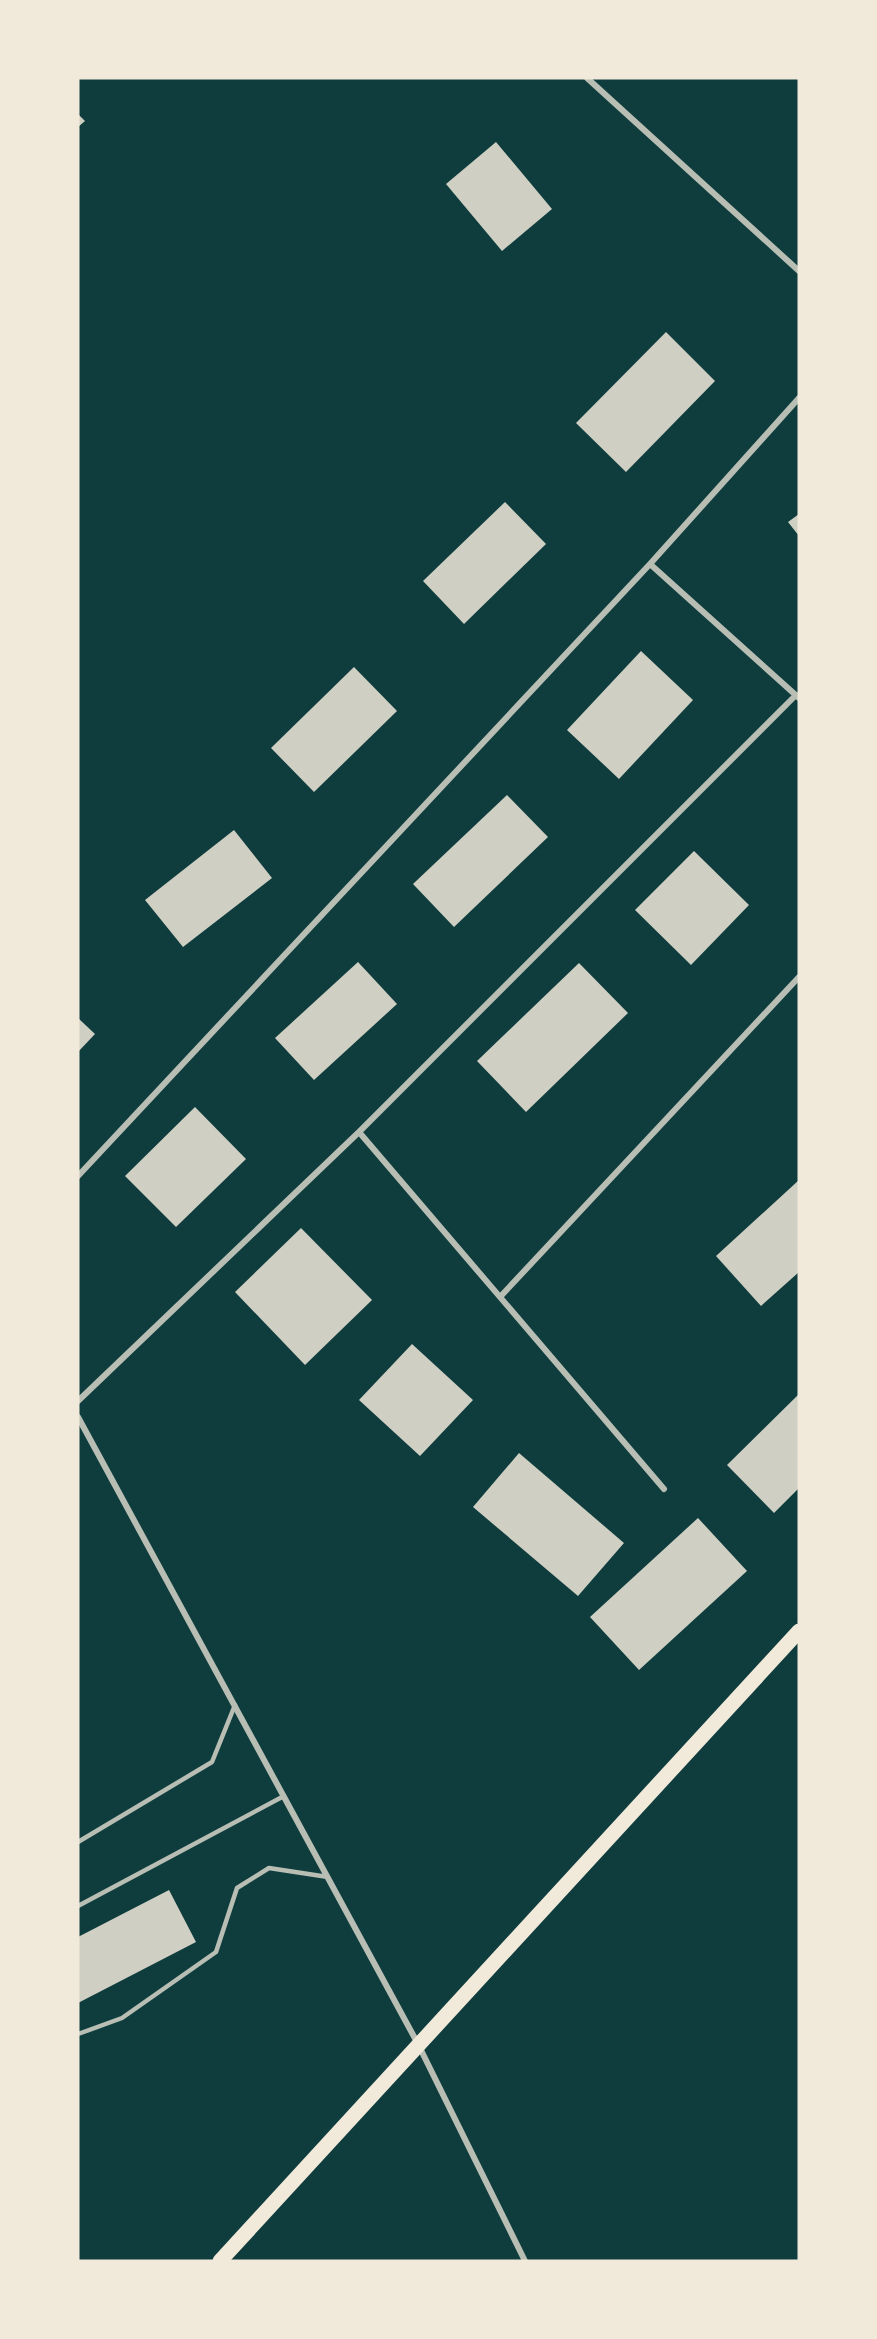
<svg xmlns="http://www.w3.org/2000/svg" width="877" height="2339" font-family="'Sofia Sans Condensed',sans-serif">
  <rect width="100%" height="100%" fill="#0f3d3e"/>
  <path fill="#cfcfc3" d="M78,114L85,121L78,127Z
    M496,142L552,209L502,251L446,184Z
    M666,332L715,381L626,472L576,423Z
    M505,502L546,544L464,624L423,581Z
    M799,514V536L788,522Z
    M641,651L693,700L619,779L567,730Z
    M354,667L397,711L314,792L271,748Z
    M507,795L548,837L454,927L413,884Z
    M234,830L272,878L183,947L145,900Z
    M694,851L749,905L691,965L635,910Z
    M358,962L397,1004L314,1080L275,1038Z
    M579,963L628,1013L526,1112L477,1061Z
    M78,1018L95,1034L78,1052Z
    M195,1107L246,1159L176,1227L125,1176Z
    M799,1180V1272L761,1306L716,1256Z
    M301,1228L372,1300L305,1365L235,1292Z
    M412,1344L473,1400L420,1456L359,1400Z
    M799,1394V1488L774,1513L727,1465Z
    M519,1453L624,1543L578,1596L473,1507Z
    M698,1518L747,1571L639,1670L590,1617Z
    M169,1890L196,1942L78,2003V1937Z"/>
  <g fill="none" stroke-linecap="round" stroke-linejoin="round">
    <path stroke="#b8beb3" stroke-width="4.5" d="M78,1842L212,1762L235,1705
      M78,1906L284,1796
      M78,2034L122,2018L216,1952L237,1888L269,1868L328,1877"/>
    <path stroke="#b8beb3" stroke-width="6" d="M587,78L799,271
      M650,564L799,698
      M359,1132L664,1489
      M78,1176L650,564L799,398
      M500,1297L799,977
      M78,1401L359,1132L796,695
      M78,1417L418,2044L525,2261"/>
    <path stroke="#f1e9da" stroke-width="15" d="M220,2261L799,1631"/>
  </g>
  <rect width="877" height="2339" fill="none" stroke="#f1e9da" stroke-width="159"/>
</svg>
